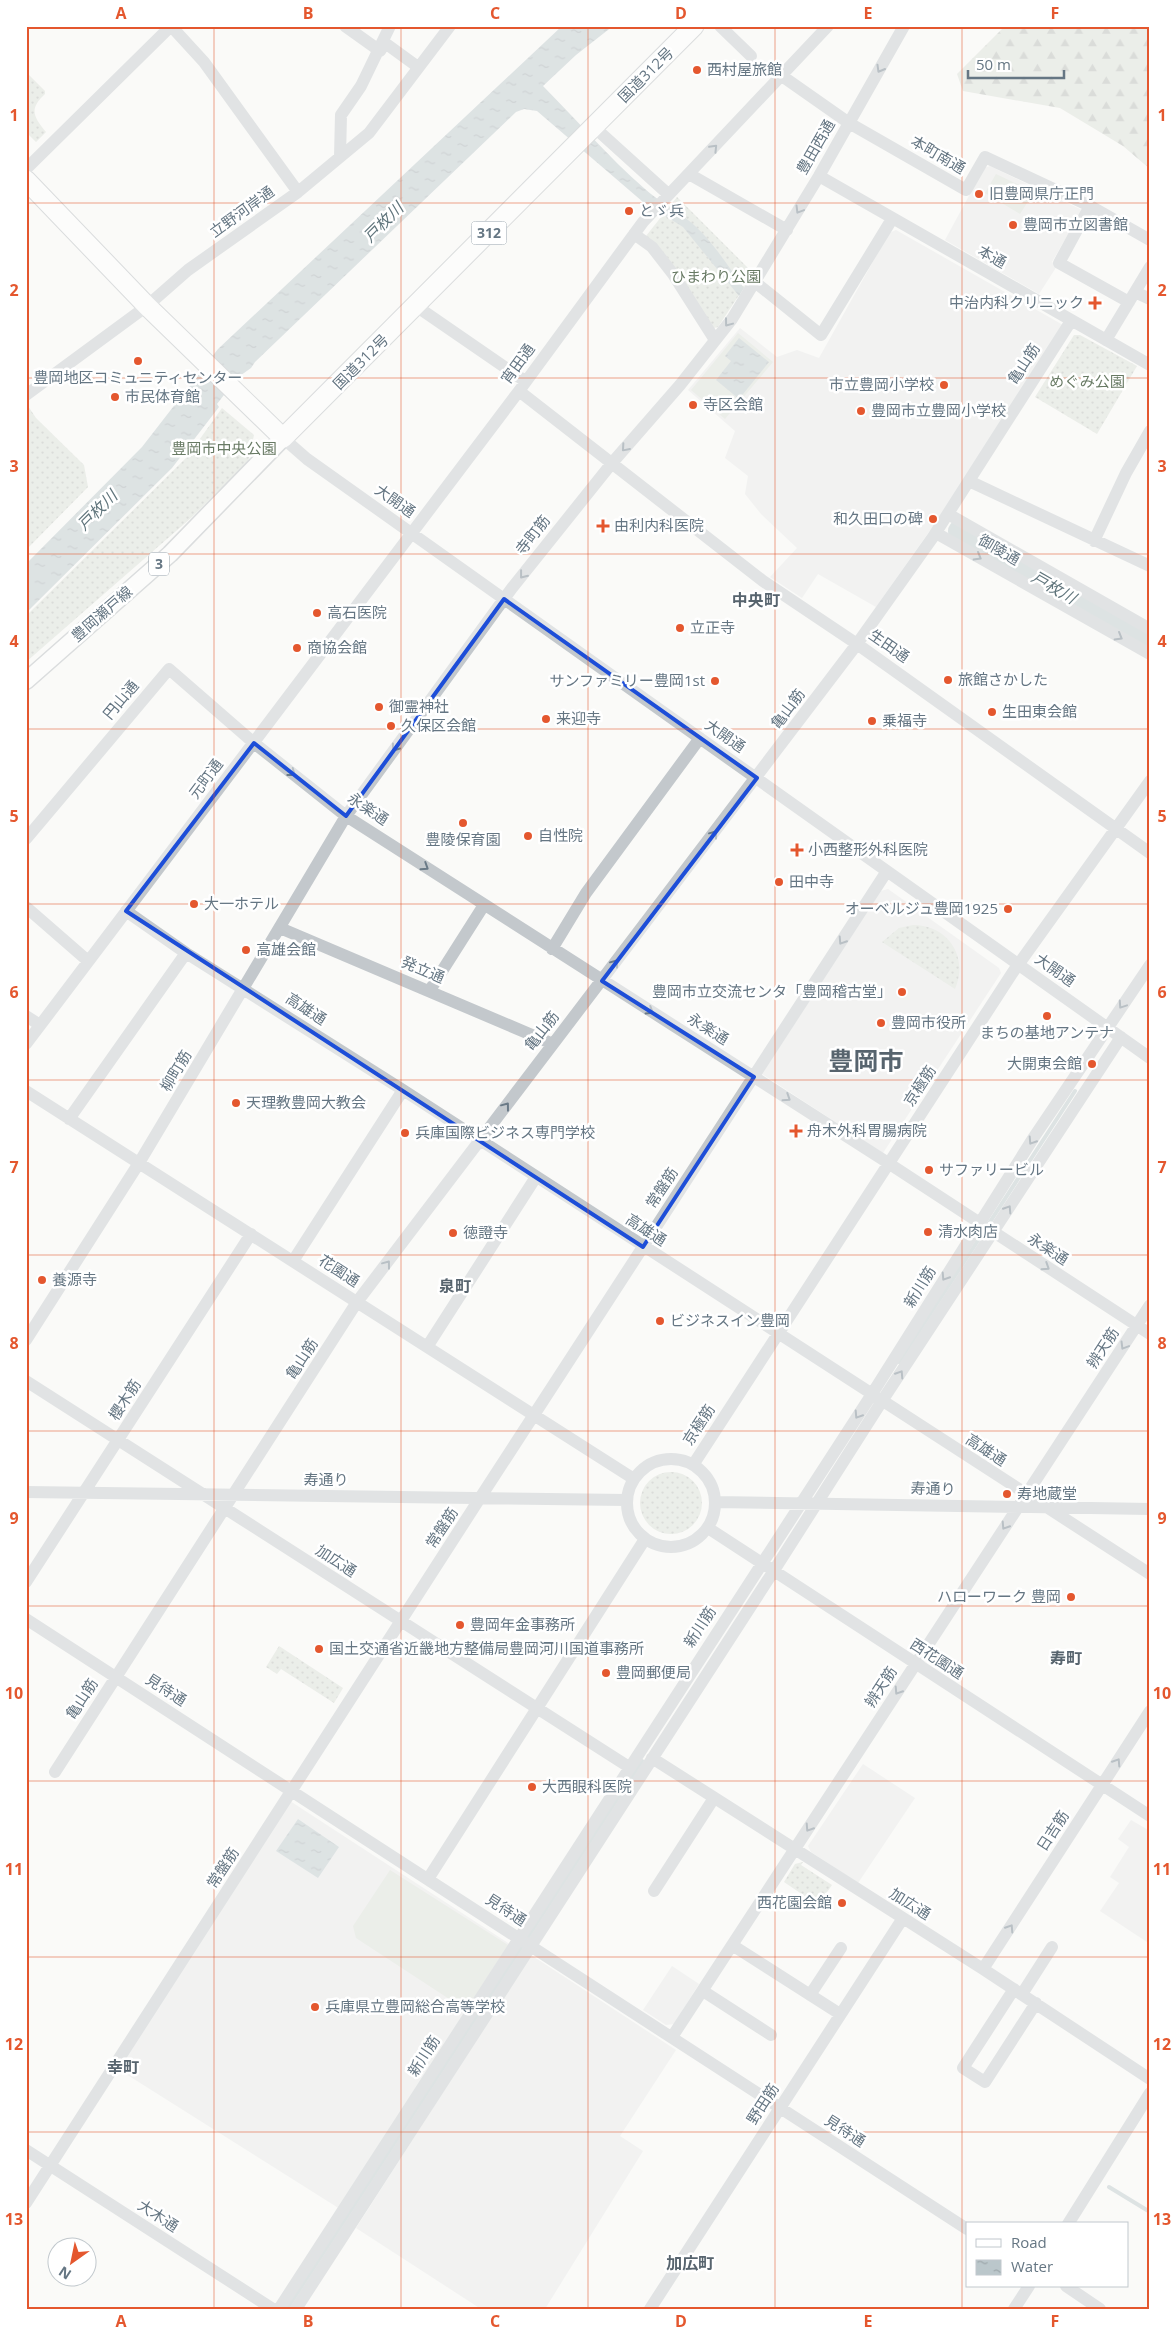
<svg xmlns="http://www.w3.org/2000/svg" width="1176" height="2335" font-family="'Open Sans','Noto Sans JP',sans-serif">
  <defs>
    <pattern id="grass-dots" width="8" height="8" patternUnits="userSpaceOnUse" patternTransform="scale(1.25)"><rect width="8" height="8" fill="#dadfd7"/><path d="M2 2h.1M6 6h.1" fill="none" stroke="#b4b9b4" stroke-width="1.8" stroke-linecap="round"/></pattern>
    <pattern id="forest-firs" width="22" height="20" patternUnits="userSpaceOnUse" patternTransform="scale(1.25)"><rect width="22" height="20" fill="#dadfd7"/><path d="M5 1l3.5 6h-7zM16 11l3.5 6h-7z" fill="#b4b9b4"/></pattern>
    <pattern id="water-ripples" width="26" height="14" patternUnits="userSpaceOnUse" patternTransform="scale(1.25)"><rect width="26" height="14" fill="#bbc7cb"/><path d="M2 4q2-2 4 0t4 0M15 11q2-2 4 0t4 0" fill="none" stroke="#9ca6aa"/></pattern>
  </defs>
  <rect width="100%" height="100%" fill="#fafaf8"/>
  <path fill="#e8e9e9" d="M990,166L1082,210L1052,262L1057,266L1039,294L945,240L984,168Z
    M896,230L1063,325L986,451L876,607L818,574L802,598L770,577L797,548L761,514L745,494L748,476L725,458L735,431L688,390L740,328L777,357L797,350L819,358L889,233Z
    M888,889L999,968L1001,973L883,1153L762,1074L881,891Z
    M863,1764L915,1798L858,1883L811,1852L808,1846Z
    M290,1801L511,1945L340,2209L118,2069Z
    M1131,1820L1150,1831V1944L1100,1911L1119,1883L1110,1877L1129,1847L1118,1839Z
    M531,1955L676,2050L620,2136L643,2151L545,2309H481L356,2228Z
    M672,1966L699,1984L674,2024L666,2025L643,2010Z"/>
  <path fill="url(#grass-dots)" d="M26,72L45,91V94C29,109 33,116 46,132L36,142L26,132Z
    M677,197L750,270L749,280L718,327L714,328L646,236Z
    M1074,335H1080L1137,366L1097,434L1035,397Z
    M26,403L36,418L84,465L88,487L26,550Z
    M222,408L254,435L248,462L191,518L26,662V616L187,457Z
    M913,925C948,925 969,957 955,989L882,942L899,928Z
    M640 1503a31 31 0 1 1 62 0a31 31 0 1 1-62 0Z
    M279,1646L343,1688L334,1703L281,1669L277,1674L266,1667Z
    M803,1862L801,1865L832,1885L818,1905L784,1882L795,1864Z"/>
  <path fill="url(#forest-firs)" d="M1005,26H1150V169L1123,146L1060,108L963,91L957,74Z"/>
  <path fill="#dadfd7" d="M996,174L1034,192L1020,214L985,193Z
    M738,333L773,362L725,419L691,390Z
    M390,1870L508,1945L466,2010L356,1938L353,1926Z"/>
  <path fill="url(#water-ripples)" d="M562,26H613L576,55L543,86C577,120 608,157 645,189C658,201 674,209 688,220C711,238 727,265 744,288L739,296L683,227L643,202L537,111L524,109L516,112L255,362L251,368L237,378L217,404L219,407L172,468L26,613V564L142,447L218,349Z
    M739,338L769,362L739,399L716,380L731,361L725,356Z
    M298,1819L339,1847L318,1878L276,1851Z"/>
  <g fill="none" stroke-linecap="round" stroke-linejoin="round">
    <path stroke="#bbc7cb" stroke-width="4" d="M899,1362L1075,1091
      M1109,2187L1150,2212
      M287,2309L642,1761"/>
    <path stroke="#bbc7cb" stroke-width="22" d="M959,531L975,543L1150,642"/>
    <g stroke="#b5babe" stroke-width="19">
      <path id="major" d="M26,681L170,554L283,438"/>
    </g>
    <g stroke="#b4b9bd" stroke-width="21">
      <path id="highway" d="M26,180L147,306L283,438L694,26"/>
    </g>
    <path stroke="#c3c8cc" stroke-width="12" d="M171,26L204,62L298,192
      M345,26L380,51L385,43L418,67
      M720,26L751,56
      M782,76L849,123L966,190L985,157L1090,206L1150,240
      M594,127L668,194
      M340,157L341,115L361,86L390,26
      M26,169L171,26
      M689,174L787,230
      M819,176L1150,365
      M1090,206L1059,263L1129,302
      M634,234L652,247L673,274L715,340
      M755,282L821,335L892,219
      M1135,292L1150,299
      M416,306L525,381
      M1106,340L1150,267
      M519,391L763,581L857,644L1150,853
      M26,395L147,306L188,270L298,192L369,133L450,26
      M283,438L307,459L1150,1058
      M969,481L1150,566
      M948,514L1150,629
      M936,533L1150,654
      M1094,541L1126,473L1150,431
      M26,839L169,669L254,743L346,816L882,1159L1150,1334
      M26,907L88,961
      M126,911L186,953L403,1090L1150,1574
      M280,928L553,1044
      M552,949L586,893L700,738
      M430,990L484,905
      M26,1016L40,1025
      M26,1044L519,391L643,222L828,26
      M26,1091L634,1479
      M69,1119L186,953
      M293,1261L403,1090
      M26,1340L139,1163L346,816L512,588L612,463L680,385L732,319L819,176L904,26
      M427,1347L536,1177
      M26,1381L629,1767
      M627 1503a44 44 0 1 1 88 0a44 44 0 1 1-88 0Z
      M693,1465L1013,972L1150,781
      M26,1492L626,1500
      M715,1502L1150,1509
      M708,1528L1150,1816
      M26,1582L251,1234
      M26,1619L967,2229
      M652,1758L983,1969L1150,2079
      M55,1772L357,1302L857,644L933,537L1071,321
      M428,1879L645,1539
      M654,1891L714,1798
      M732,1945L840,2014
      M983,1969L1150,1711
      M1014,1989L963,2068L985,2082L1036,2003
      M703,1991L771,2035
      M1022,1994L1052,1947
      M810,1995L841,1948
      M672,2037L1150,1305
      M26,2150L273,2309
      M26,2203L480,1498L887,871
      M1068,2224L1150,2093
      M1066,2286L1100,2309
      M279,2309L872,1394L1034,1137L1150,965
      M296,2309L773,1572L882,1401L1121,1037
      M650,2309L903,1918
      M1014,2309L1029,2286"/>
    <use href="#major" stroke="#fff" stroke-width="16"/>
    <use href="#highway" stroke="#fff" stroke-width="19"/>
  </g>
  <defs><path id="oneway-chevron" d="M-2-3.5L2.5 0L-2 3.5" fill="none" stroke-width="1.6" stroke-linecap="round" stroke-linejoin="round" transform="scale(1.25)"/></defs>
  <g stroke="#6a7a87">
    <use href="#oneway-chevron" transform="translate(880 69) rotate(120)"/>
    <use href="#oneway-chevron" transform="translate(714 148) rotate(-46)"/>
    <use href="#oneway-chevron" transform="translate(799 210) rotate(121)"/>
    <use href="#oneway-chevron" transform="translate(728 323) rotate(127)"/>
    <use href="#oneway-chevron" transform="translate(625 448) rotate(131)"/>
    <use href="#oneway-chevron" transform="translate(978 557) rotate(30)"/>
    <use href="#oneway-chevron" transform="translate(523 575) rotate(128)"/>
    <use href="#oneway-chevron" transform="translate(1119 637) rotate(30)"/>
    <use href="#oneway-chevron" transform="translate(395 748) rotate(126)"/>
    <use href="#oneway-chevron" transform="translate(292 773) rotate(38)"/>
    <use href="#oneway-chevron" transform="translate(714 834) rotate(-53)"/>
    <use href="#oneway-chevron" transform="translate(425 867) rotate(33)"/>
    <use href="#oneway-chevron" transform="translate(842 941) rotate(123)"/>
    <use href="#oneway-chevron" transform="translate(615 963) rotate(-53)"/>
    <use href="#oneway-chevron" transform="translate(1122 1005) rotate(124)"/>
    <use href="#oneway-chevron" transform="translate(650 1011) rotate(32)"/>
    <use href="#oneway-chevron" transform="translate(787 1098) rotate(33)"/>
    <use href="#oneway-chevron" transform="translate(506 1106) rotate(-53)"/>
    <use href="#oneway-chevron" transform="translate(1032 1141) rotate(123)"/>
    <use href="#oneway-chevron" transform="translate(1008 1209) rotate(-57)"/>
    <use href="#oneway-chevron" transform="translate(387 1264) rotate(-53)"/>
    <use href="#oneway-chevron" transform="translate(1046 1267) rotate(33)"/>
    <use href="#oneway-chevron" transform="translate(945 1277) rotate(123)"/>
    <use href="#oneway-chevron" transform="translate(1124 1346) rotate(121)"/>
    <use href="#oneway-chevron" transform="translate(900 1374) rotate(-57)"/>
    <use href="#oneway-chevron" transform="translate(858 1415) rotate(123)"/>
    <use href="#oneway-chevron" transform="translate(1005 1526) rotate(123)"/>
    <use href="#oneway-chevron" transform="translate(898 1691) rotate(123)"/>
    <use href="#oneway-chevron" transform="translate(1117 1762) rotate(-57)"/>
    <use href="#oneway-chevron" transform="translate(809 1828) rotate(123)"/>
    <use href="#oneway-chevron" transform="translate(1010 1928) rotate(-57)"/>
  </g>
  <path d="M0 0H1176V2335H0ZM504,599L757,778L602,981L754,1077L643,1247L126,911L254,743L346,816Z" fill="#fafaf8" fill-opacity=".55" fill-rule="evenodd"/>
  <path fill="none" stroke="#1d4ed8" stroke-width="4" stroke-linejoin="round" d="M504,599L757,778L602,981L754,1077L643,1247L126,911L254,743L346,816Z"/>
  <path fill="none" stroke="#e4572e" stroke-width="1" stroke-opacity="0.55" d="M214,26V2309M401,26V2309M588,26V2309M775,26V2309M962,26V2309M26,203H1150M26,378H1150M26,554H1150M26,729H1150M26,904H1150M26,1080H1150M26,1255H1150M26,1431H1150M26,1606H1150M26,1781H1150M26,1957H1150M26,2132H1150"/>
  <g fill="#e4572e" stroke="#fff" stroke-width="2">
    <circle cx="697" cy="70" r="5"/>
    <circle cx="979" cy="194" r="5"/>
    <circle cx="629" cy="211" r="5"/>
    <circle cx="1013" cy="225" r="5"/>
    <path d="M1092.5 295.5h5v5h5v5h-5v5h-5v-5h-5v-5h5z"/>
    <circle cx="138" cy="361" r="5"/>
    <circle cx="944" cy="385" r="5"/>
    <circle cx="115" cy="397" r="5"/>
    <circle cx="693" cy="405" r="5"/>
    <circle cx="861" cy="411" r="5"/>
    <circle cx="933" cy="519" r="5"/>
    <path d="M600.5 518.5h5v5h5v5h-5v5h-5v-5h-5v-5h5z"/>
    <circle cx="317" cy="613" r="5"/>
    <circle cx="680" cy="628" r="5"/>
    <circle cx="297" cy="648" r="5"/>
    <circle cx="948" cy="680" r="5"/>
    <circle cx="715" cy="681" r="5"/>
    <circle cx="379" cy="707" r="5"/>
    <circle cx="992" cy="712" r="5"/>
    <circle cx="546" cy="719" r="5"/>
    <circle cx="872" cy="721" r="5"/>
    <circle cx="391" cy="726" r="5"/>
    <circle cx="463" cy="823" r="5"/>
    <circle cx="528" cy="836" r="5"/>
    <path d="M794.5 842.5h5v5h5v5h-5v5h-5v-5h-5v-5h5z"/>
    <circle cx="779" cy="882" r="5"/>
    <circle cx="194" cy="904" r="5"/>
    <circle cx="1008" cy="909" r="5"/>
    <circle cx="246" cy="950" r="5"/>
    <circle cx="902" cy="992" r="5"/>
    <circle cx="1047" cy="1016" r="5"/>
    <circle cx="881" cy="1023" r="5"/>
    <circle cx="1092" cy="1064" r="5"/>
    <circle cx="236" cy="1103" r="5"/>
    <path d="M793.5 1123.5h5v5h5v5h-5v5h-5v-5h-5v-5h5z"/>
    <circle cx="405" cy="1133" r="5"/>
    <circle cx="929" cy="1170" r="5"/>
    <circle cx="928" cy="1232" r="5"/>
    <circle cx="453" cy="1233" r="5"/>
    <circle cx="42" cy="1280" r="5"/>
    <circle cx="660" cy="1321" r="5"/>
    <circle cx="1007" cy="1494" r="5"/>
    <circle cx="1071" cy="1597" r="5"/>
    <circle cx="460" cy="1625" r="5"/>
    <circle cx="319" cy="1649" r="5"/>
    <circle cx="606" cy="1673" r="5"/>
    <circle cx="532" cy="1787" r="5"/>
    <circle cx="842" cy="1903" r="5"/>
    <circle cx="315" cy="2007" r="5"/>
  </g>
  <g text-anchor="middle" stroke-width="5" stroke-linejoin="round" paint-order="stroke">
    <g fill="#fff" stroke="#939fa8" stroke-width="1">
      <rect x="471.5" y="221.5" width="35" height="23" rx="4"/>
      <rect x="149" y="552.5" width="20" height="23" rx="4"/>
    </g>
    <g font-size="14" font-weight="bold" fill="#657683">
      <text x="489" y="238">312</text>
      <text x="159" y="569">3</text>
    </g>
    <g font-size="15" fill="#657683" stroke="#fff" text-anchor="start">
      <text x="707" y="75">西村屋旅館</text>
      <text x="989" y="199">旧豊岡県庁正門</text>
      <text x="639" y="216">とゞ兵</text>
      <text x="1023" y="230">豊岡市立図書館</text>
      <text x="1084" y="308" text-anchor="end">中治内科クリニック</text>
      <text x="138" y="383" text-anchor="middle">豊岡地区コミュニティセンター</text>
      <text x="934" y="390" text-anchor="end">市立豊岡小学校</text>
      <text x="125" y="402">市民体育館</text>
      <text x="703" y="410">寺区会館</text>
      <text x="871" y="416">豊岡市立豊岡小学校</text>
      <text x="923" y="524" text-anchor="end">和久田口の碑</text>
      <text x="614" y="531">由利内科医院</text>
      <text x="327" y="618">高石医院</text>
      <text x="690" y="633">立正寺</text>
      <text x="307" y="653">商協会館</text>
      <text x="958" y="685">旅館さかした</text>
      <text x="705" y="686" text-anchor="end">サンファミリー豊岡1st</text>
      <text x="389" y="712">御霊神社</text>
      <text x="1002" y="717">生田東会館</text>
      <text x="556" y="724">来迎寺</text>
      <text x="882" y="726">乗福寺</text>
      <text x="401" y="731">久保区会館</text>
      <text x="538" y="841">自性院</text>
      <text x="463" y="845" text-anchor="middle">豊陵保育園</text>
      <text x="808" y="855">小西整形外科医院</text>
      <text x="789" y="887">田中寺</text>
      <text x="204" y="909">大一ホテル</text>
      <text x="998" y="914" text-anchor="end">オーベルジュ豊岡1925</text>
      <text x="256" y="955">高雄会館</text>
      <text x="892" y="997" text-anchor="end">豊岡市立交流センタ「豊岡稽古堂」</text>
      <text x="891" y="1028">豊岡市役所</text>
      <text x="1047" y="1038" text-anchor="middle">まちの基地アンテナ</text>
      <text x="1082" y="1069" text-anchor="end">大開東会館</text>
      <text x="246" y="1108">天理教豊岡大教会</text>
      <text x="807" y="1136">舟木外科胃腸病院</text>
      <text x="415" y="1138">兵庫国際ビジネス専門学校</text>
      <text x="939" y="1175">サファリービル</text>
      <text x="938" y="1237">清水肉店</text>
      <text x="463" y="1238">徳證寺</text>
      <text x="52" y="1285">養源寺</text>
      <text x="670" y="1326">ビジネスイン豊岡</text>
      <text x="1017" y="1499">寿地蔵堂</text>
      <text x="1061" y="1602" text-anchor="end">ハローワーク 豊岡</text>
      <text x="470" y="1630">豊岡年金事務所</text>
      <text x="329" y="1654">国土交通省近畿地方整備局豊岡河川国道事務所</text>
      <text x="616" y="1678">豊岡郵便局</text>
      <text x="542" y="1792">大西眼科医院</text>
      <text x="832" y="1908" text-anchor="end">西花園会館</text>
      <text x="325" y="2012">兵庫県立豊岡総合高等学校</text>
    </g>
    <g font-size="15" fill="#657683" stroke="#fff">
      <text transform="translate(646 75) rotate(-45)" y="5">国道312号</text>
      <text transform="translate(816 147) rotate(-60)" y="5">豊田西通</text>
      <text transform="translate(938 155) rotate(30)" y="5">本町南通</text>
      <text transform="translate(242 212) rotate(-36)" y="5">立野河岸通</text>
      <text transform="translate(992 257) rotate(29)" y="5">本通</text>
      <text transform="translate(361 362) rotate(-45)" y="5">国道312号</text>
      <text transform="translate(518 364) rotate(-54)" y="5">宵田通</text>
      <text transform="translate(1024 364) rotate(-57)" y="5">亀山筋</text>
      <text transform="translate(395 501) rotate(35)" y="5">大開通</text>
      <text transform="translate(533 535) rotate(-52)" y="5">寺町筋</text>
      <text transform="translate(999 550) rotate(30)" y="5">御陵通</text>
      <text transform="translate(102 614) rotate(-41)" y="5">豊岡瀬戸線</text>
      <text transform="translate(889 646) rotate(35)" y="5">生田通</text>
      <text transform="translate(121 700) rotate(-50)" y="5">円山通</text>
      <text transform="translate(788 709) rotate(-53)" y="5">亀山筋</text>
      <text transform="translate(725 736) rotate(35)" y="5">大開通</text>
      <text transform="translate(206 779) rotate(-53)" y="5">元町通</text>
      <text transform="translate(368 809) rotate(34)" y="5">永楽通</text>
      <text transform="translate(423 970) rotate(23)" y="5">発立通</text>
      <text transform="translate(1055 970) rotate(35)" y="5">大開通</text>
      <text transform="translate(306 1009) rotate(33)" y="5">高雄通</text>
      <text transform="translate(708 1029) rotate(32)" y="5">永楽通</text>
      <text transform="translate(542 1031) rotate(-52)" y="5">亀山筋</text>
      <text transform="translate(176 1071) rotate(-59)" y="5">柳町筋</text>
      <text transform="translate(920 1086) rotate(-57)" y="5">京極筋</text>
      <text transform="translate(662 1188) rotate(-57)" y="5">常盤筋</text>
      <text transform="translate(646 1230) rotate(33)" y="5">高雄通</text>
      <text transform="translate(1048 1249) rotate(33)" y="5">永楽通</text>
      <text transform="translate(339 1271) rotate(33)" y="5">花園通</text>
      <text transform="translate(920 1287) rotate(-58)" y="5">新川筋</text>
      <text transform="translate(1103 1348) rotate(-57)" y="5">辨天筋</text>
      <text transform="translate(302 1359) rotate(-57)" y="5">亀山筋</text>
      <text transform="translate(125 1400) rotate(-57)" y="5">櫻木筋</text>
      <text transform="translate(699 1425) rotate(-57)" y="5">京極筋</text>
      <text transform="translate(986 1450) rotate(33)" y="5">高雄通</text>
      <text x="326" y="1485">寿通り</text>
      <text transform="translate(933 1489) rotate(1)" y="5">寿通り</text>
      <text transform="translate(442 1528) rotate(-57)" y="5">常盤筋</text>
      <text transform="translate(336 1561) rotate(33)" y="5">加広通</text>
      <text transform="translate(700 1627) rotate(-57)" y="5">新川筋</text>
      <text transform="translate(937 1659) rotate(33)" y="5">西花園通</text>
      <text transform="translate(881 1687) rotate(-57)" y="5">辨天筋</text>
      <text transform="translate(166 1690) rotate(33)" y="5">見待通</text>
      <text transform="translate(82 1699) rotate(-57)" y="5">亀山筋</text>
      <text transform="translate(1053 1831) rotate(-57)" y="5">日吉筋</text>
      <text transform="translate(223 1868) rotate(-57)" y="5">常盤筋</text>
      <text transform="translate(910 1904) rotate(32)" y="5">加広通</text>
      <text transform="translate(506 1910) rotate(33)" y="5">見待通</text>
      <text transform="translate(424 2056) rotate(-57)" y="5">新川筋</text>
      <text transform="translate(763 2104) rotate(-57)" y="5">野田筋</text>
      <text transform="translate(845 2131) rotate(33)" y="5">見待通</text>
      <text transform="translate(158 2216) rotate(33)" y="5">大木通</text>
    </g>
    <g font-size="15" fill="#687a64" stroke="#fff">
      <text x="716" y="282">ひまわり公園</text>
      <text x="1087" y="387">めぐみ公園</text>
      <text x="224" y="454">豊岡市中央公園</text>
    </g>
    <g font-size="16" font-style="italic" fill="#60757c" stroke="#fff">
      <text transform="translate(383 222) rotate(-45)" y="6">戸枚川</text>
      <text transform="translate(97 510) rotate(-45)" y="6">戸枚川</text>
      <text transform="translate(1054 587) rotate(30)" y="6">戸枚川</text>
    </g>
    <g font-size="16" font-weight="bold" fill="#57646e" stroke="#fff">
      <text x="756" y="606">中央町</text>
      <text x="455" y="1292">泉町</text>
      <text x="1066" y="1664">寿町</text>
      <text x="123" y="2073">幸町</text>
      <text x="690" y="2269">加広町</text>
    </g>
    <g font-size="25" font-weight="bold" fill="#57646e" stroke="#fff">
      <text x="866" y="1070">豊岡市</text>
    </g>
  </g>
  <rect width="1176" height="2335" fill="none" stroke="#ffffff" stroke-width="55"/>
  <rect x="966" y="2222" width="162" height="65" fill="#ffffff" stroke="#c1c8cd"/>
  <rect x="976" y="2239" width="25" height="8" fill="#ffffff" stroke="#c1c8cd"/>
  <text x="1011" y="2248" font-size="15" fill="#657683">Road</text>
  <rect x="976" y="2260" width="25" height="15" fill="url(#water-ripples)" stroke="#c1c8cd"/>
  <text x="1011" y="2272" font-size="15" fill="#657683">Water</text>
  <g transform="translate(72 2262) rotate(213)"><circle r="24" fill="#ffffff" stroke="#c1c8cd"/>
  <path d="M0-4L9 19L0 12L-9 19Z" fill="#e4572e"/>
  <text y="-8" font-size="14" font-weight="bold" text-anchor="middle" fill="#657683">N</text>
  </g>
  <path d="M968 70v8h96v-8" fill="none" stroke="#657683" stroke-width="2.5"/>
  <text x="976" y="70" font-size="15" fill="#657683" stroke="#ffffff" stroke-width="4" paint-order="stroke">50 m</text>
  <rect x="28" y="28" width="1120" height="2280" fill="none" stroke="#e4572e" stroke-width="2"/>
  <g font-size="16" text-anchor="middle" font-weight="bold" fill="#e4572e">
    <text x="121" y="19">A</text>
    <text x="308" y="19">B</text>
    <text x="495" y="19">C</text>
    <text x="681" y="19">D</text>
    <text x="868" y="19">E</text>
    <text x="1055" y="19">F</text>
    <text x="14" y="121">1</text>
    <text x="1162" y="121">1</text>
    <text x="14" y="296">2</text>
    <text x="1162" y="296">2</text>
    <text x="14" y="472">3</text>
    <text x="1162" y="472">3</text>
    <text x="14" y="647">4</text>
    <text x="1162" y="647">4</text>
    <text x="14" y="822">5</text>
    <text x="1162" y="822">5</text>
    <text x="14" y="998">6</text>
    <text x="1162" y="998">6</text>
    <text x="14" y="1173">7</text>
    <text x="1162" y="1173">7</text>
    <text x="14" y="1349">8</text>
    <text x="1162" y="1349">8</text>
    <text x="14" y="1524">9</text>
    <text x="1162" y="1524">9</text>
    <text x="14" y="1699">10</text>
    <text x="1162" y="1699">10</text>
    <text x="14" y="1875">11</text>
    <text x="1162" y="1875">11</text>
    <text x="14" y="2050">12</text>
    <text x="1162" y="2050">12</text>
    <text x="14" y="2225">13</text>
    <text x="1162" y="2225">13</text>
    <text x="121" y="2327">A</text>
    <text x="308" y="2327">B</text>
    <text x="495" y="2327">C</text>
    <text x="681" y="2327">D</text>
    <text x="868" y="2327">E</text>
    <text x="1055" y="2327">F</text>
  </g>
</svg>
